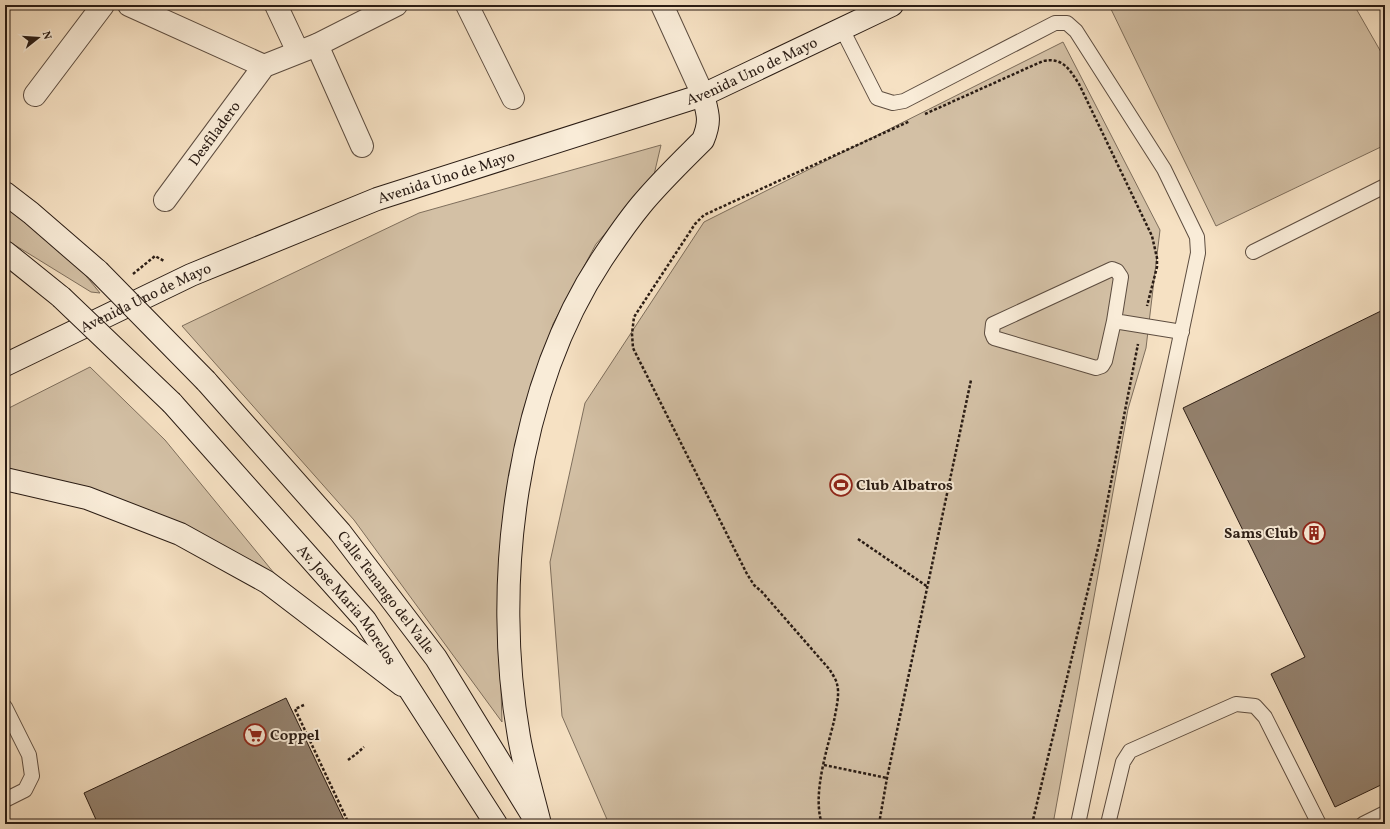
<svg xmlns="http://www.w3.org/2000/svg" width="1390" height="829" font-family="Vollkorn,serif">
  <rect width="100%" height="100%" fill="#f6e1c3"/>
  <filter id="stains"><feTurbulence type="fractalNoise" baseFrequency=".005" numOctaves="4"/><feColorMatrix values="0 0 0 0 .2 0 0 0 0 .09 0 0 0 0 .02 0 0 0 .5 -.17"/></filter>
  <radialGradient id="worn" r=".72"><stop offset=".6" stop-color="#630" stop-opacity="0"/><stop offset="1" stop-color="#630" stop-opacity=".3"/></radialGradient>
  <path fill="#d3c0a5" stroke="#7e6e5c" d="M1109,5H1354L1385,59V145L1216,226Z
    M1063,42L1160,230L1146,348L1128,409L1053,824H609L562,716L550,562L585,403L704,222Z
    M661,145L653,179L596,244L553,324L517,457L504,526L498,593L502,722L354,520L182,326L419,213Z
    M5,202L82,271L100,293L91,292L5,239Z
    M90,367L165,440L283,584L5,470V410Z"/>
  <path fill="#94826f" stroke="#2a1c14" d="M1385,309V783L1335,807L1271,674L1305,657L1183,408Z
    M286,698L345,822L341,824H98L84,793Z"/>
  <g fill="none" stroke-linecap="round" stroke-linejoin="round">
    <g stroke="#5d4d40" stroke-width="16">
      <path id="service" d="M842,29L877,98L893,103L904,101L1055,23H1067L1076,31L1164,169L1197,237L1198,253L1078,824
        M1253,252L1385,186
        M1114,321L1121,277L1117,271L1112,269L993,324L992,333L994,338L1096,368L1102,366L1105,361L1114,321L1182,332
        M5,707L29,755L32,776L25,790L5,800
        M1108,824L1123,762L1130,751L1236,704L1255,706L1265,717L1319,824
        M1363,824L1385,813"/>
    </g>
    <g stroke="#5d4d40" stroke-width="24">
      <g id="minor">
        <path d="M129,5L264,66"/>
        <path d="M276,5L298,52"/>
        <path d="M467,5L513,98"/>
        <path d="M317,45L362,146"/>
        <path d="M35,95L103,5"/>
        <path id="s1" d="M165,200L264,66L317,45L396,5"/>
      </g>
    </g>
    <g stroke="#5d4d40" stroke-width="24">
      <path id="tertiary" d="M662,5L703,95"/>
    </g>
    <g stroke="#2a1c14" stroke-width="24">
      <g id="secondary">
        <path d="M5,193L31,213L98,271"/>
        <path d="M5,252L61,297"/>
        <path id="s2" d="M5,365L191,275L377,199L703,95L892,5"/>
        <path id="s3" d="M206,381L340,532L436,658L531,813"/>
        <path id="s4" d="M172,403L365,620L496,824"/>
        <path d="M5,479L87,498L180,534L267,582L402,685"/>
        <path d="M540,824C533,795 524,766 519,737C492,584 515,391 602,259C614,241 627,222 641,205C660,182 682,161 703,140C711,121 708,114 703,95"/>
      </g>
    </g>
    <path stroke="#2a1c14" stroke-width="2.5" stroke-dasharray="3 2" stroke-linecap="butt" d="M925,114L1043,61C1063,57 1070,70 1079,84L1152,236L1157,258V267L1147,306
      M133,274L155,256L164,261
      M858,539L928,587
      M304,705L295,709L349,824
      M348,760L355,755L364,747
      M824,765L887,778
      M822,824C812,795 827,750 834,721C836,709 840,695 837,684C836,679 832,674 830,670L762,592L754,585L747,574L633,348L632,334L634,317L695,224L704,215L910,121
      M879,824L887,778L971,380
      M1032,824L1099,544L1138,344"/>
    <use href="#service" stroke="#f9ecd8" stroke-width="14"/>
    <use href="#minor" stroke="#f9ecd8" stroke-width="22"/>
    <use href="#tertiary" stroke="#f9ecd8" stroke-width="22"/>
    <use href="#secondary" stroke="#f9ecd8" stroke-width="22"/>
    <g stroke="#2a1c14" stroke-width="24" stroke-linecap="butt">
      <path id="secondary-bridge" d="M98,271L206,381
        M61,297L172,403"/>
    </g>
    <use href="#secondary-bridge" stroke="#f9ecd8" stroke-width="22"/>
  </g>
  <defs>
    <g id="stadium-ring" transform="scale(1.15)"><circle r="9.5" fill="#f9ecd8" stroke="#8f2418" stroke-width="1.5"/><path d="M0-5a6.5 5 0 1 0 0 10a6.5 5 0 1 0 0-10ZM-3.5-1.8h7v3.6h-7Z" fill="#8f2418"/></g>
    <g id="building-ring" transform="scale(1.15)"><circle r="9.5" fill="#f9ecd8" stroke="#8f2418" stroke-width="1.5"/><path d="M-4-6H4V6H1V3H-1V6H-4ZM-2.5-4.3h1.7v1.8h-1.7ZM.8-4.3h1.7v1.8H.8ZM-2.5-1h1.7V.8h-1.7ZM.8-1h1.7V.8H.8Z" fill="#8f2418"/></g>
    <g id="supermarket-ring" transform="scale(1.15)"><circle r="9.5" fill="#f9ecd8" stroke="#8f2418" stroke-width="1.5"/><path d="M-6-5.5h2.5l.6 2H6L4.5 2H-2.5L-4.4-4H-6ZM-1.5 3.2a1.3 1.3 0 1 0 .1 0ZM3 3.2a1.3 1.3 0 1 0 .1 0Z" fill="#8f2418"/></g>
  </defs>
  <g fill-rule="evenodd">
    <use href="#stadium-ring" x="841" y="485"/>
    <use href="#building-ring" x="1314" y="533"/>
    <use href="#supermarket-ring" x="255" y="735"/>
  </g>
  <g text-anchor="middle" stroke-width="4" stroke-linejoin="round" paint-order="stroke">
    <g font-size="15" fill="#2a1c14" stroke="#f9ecd8">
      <text dy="5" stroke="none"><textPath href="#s2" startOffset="804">Avenida Uno de Mayo</textPath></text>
      <text dy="5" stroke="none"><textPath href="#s1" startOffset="83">Desfiladero</textPath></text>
      <text dy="5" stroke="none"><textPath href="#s2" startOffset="480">Avenida Uno de Mayo</textPath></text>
      <text dy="5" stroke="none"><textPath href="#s2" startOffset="156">Avenida Uno de Mayo</textPath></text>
      <text dy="5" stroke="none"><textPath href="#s3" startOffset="278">Calle Tenango del Valle</textPath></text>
      <text dy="5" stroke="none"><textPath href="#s4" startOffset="267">Av. Jose Maria Morelos</textPath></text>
    </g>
    <g font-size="15" font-weight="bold" fill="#2a1c14" stroke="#f9ecd8" text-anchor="start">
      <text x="856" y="490">Club Albatros</text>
      <text x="1298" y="538" text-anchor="end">Sams Club</text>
      <text x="270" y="740">Coppel</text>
    </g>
  </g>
  <rect width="1390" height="829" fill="none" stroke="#f6e1c3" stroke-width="20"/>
  <rect x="6" y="6" width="1378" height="817" fill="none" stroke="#2a1c14" stroke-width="2"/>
  <rect x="10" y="10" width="1370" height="809" fill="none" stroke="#2a1c14"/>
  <g transform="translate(38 38) rotate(73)" stroke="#f9ecd8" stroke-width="3" paint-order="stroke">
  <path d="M0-3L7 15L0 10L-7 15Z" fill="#2a1c14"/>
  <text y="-6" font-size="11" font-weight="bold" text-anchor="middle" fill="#2a1c14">N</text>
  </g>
  <rect width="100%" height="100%" filter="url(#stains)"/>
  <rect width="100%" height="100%" fill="url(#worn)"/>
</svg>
